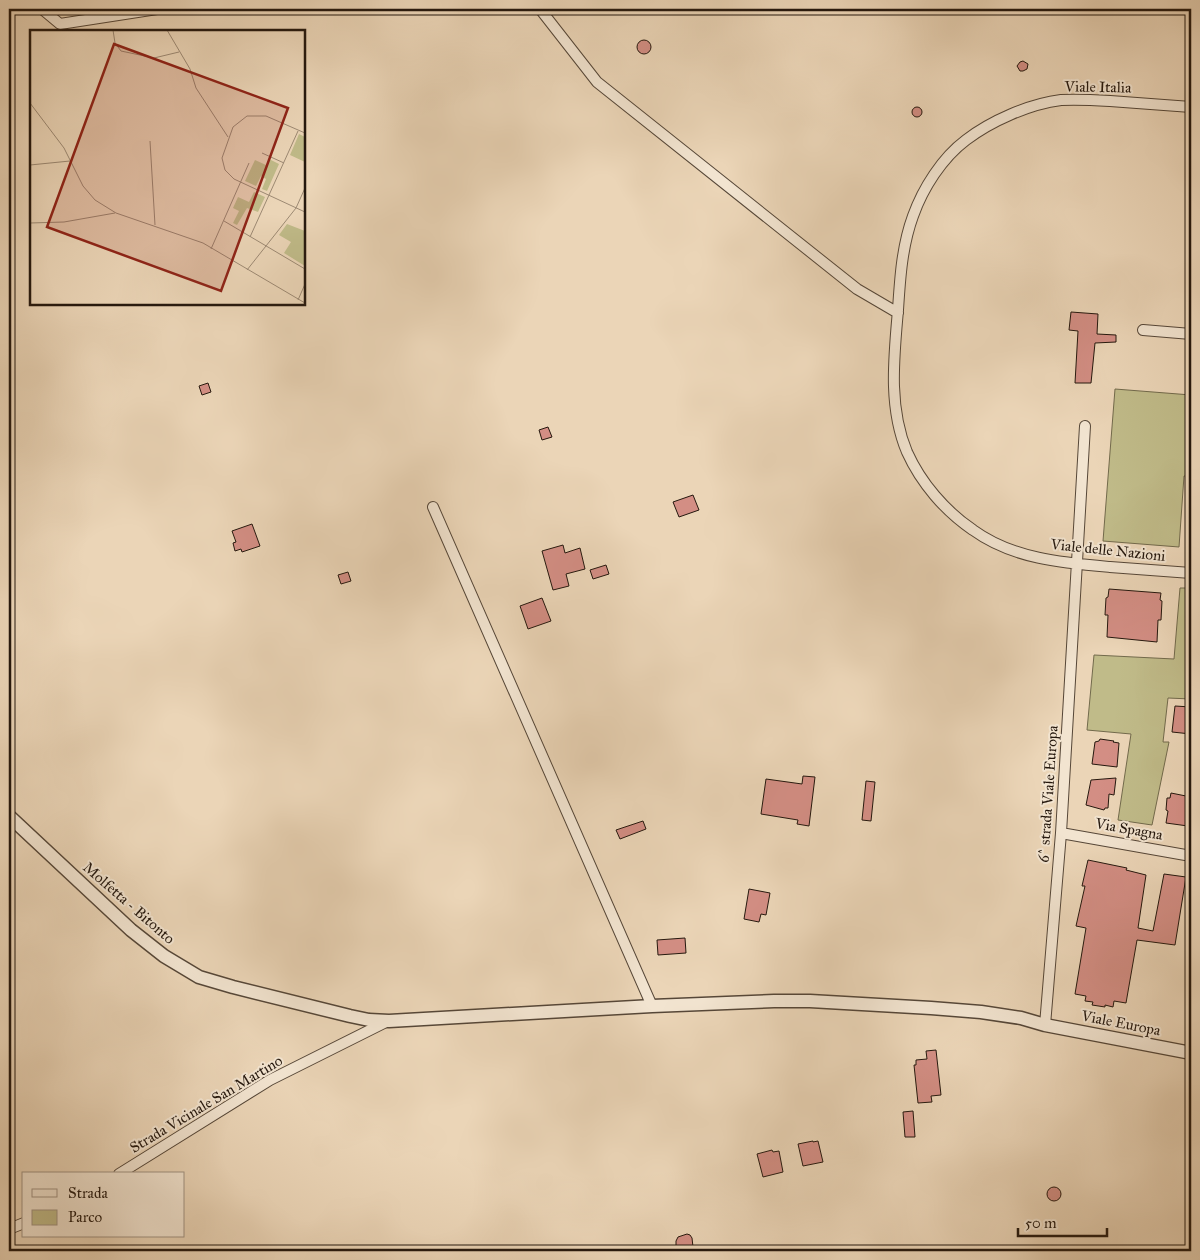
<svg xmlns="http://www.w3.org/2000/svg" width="1200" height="1260" font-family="'IM FELL Great Primer',serif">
  <rect width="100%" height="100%" fill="#ebd5b7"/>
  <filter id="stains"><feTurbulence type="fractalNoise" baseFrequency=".004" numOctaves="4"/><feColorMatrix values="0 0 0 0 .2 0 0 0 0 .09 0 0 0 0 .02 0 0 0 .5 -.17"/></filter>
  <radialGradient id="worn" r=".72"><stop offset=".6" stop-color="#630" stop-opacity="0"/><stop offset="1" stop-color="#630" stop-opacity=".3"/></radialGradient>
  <path fill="#c0bb89" stroke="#726a4c" d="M1115,389L1191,395V476H1184L1179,547L1103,541Z
    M1180,588H1191V699L1168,698L1163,742H1169L1152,825L1118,820L1131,734L1087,730L1094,655L1174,659Z"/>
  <path fill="#d38e84" stroke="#25180e" d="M637 47a7 7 0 1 1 14 0a7 7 0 1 1-14 0Z
    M1023,61L1028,64L1027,69L1023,71H1020L1017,66L1020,62Z
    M912 112a5 5 0 1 1 10 0a5 5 0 1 1-10 0Z
    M1071,312L1098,314L1097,334L1116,335V342L1095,343L1091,383H1075L1078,331L1069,330Z
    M208,383L211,392L202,395L199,386Z
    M548,427L552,437L542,440L539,430Z
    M693,495L699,510L679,517L673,502Z
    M252,524L260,546L242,552L241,549L235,551L233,543L236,542L232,531Z
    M563,545L565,553L580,548L585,569L566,574L569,586L553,590L542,551Z
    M606,565L609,574L593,579L590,570Z
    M348,572L351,581L341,584L338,575Z
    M1109,589L1161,593L1160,600L1162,601L1161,620H1158L1157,642L1107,637L1108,615H1105L1106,598L1108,597Z
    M542,598L551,621L528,629L520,606Z
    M1175,706L1191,707V734L1172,732Z
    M1100,739L1114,741L1113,742L1119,743L1117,767L1092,764L1095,742L1099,741Z
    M803,776L815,777L809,826L797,824L798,820L761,814L766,779L802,784Z
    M1116,778L1114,795L1109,794L1108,808H1105L1104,810L1086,805L1091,780Z
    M866,781L875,782L871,821L862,820Z
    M1171,793L1191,797V811L1188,826L1166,823L1168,811L1166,810L1167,798H1170Z
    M643,821L646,829L620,839L616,830Z
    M1088,860L1127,868L1126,870L1146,875L1138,928L1153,931L1164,874L1186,877L1175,945L1137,940L1126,1003L1114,1001L1113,1007L1105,1005V1007L1092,1005L1093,1002L1085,1001L1086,996L1075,994L1086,928L1076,926L1085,886H1082Z
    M749,889L770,893L766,915L761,914L759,922L744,919Z
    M685,938L686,953L658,955L657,940Z
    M936,1050L941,1095L931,1096L932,1102L918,1103L914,1065H916V1060L927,1059L926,1051Z
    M913,1111L915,1137H905L903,1112Z
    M813,1141V1142L818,1141L823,1162L803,1166L798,1144Z
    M772,1150L773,1152L779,1151L783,1172L763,1177L757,1154Z
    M1047 1194a7 7 0 1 1 14 0a7 7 0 1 1-14 0Z
    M687,1234L690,1235L692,1238L693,1247L688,1251H679L676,1245V1241L678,1237Z"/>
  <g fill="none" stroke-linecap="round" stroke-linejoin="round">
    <g stroke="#564738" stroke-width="12">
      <path id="minor" d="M42,9L60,24L157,9
        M540,9L597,82L857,289L898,313
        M1191,107C1164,105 1137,103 1110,101C1094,100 1077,99 1061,100C1029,104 991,121 966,140C942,158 923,188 913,216C902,246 900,278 898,310C894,357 888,407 907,452C921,483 945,511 973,530C1013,559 1063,563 1110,567C1137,569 1164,571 1191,573
        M1143,330L1191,334
        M433,507L652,1006
        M1061,833L1191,856
        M1045,1025L1061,833L1085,426
        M119,1174L270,1080L388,1021
        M9,1229L24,1223"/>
    </g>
    <g stroke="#564738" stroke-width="15">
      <path id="tertiary" d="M9,816L131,930L164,956L199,977L233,987L350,1016L369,1020L389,1021L652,1006L774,1001H810L931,1008L981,1012L1021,1018L1045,1025L1191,1053"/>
    </g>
    <use href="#minor" stroke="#f2e4d0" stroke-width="10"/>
    <use href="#tertiary" stroke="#f2e4d0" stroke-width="12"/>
  </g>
  <g text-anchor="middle" stroke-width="4" stroke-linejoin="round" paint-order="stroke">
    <g font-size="15" fill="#25180e" stroke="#f2e4d0">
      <text transform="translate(1098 87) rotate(1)" y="5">Viale Italia</text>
      <text transform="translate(1108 550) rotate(6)" y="5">Viale delle Nazioni</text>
      <text transform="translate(1048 794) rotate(-86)" y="5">6^ strada Viale Europa</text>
      <text transform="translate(1129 829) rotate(10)" y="5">Via Spagna</text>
      <text transform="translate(129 903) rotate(41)" y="5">Molfetta - Bitonto</text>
      <text transform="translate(1121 1023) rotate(11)" y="5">Viale Europa</text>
      <text transform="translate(206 1104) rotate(-31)" y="5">Strada Vicinale San Martino</text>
    </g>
  </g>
  <g transform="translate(30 30)">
    <rect width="275" height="275" fill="#ebd5b7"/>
    <path d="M269,104L275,107V132L260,125ZM239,129L249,134L237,161L232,159L236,149L231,146L226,156L215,151L225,130L236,135ZM224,162L235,167L228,182L217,178L207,195L203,193L209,181L203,178L208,167L219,172ZM257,194L275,201V236L254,223L261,212L249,205Z" fill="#c0bb89"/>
    <path fill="none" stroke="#9c8973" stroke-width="1" d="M83,0L85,13L91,21L124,28L149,22M137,0L160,39L166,58L198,107M0,73L34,118L53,156L65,170L86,183L173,213L275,273M275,103L236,86H217L203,97L192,128L195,140L204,149L275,182M120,111L125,195M232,123L254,133M0,135L40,131M194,191L275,239M0,193L34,192L85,183M220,207L268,101M181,219L219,133M217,240L266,178L275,158M268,270L275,254"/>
    <path fill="#8f2418" fill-opacity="0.15" stroke="#8f2418" stroke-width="2.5" d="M84,14L258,78L191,261L17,197Z"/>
    <rect width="275" height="275" fill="none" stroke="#25180e" stroke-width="2.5"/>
  </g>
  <rect width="1200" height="1260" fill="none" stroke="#ebd5b7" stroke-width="30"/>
  <rect x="10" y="10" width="1180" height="1240" fill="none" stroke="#25180e" stroke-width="2.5"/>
  <rect x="15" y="15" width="1170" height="1230" fill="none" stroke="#25180e"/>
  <rect x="22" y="1172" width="162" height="65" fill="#f2e4d0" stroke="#a09282"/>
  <rect x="32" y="1189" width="25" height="8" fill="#f2e4d0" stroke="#a09282"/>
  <text x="68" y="1198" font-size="15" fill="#25180e">Strada</text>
  <rect x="32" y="1210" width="25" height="15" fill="#c0bb89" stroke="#a09282"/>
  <text x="68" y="1222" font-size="15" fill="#25180e">Parco</text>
  <path d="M1018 1228v8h89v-8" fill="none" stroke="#25180e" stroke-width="2.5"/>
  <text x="1025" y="1228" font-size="15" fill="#25180e" stroke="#f2e4d0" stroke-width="4" paint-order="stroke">50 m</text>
  <rect width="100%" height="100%" filter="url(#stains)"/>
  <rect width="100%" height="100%" fill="url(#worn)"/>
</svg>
